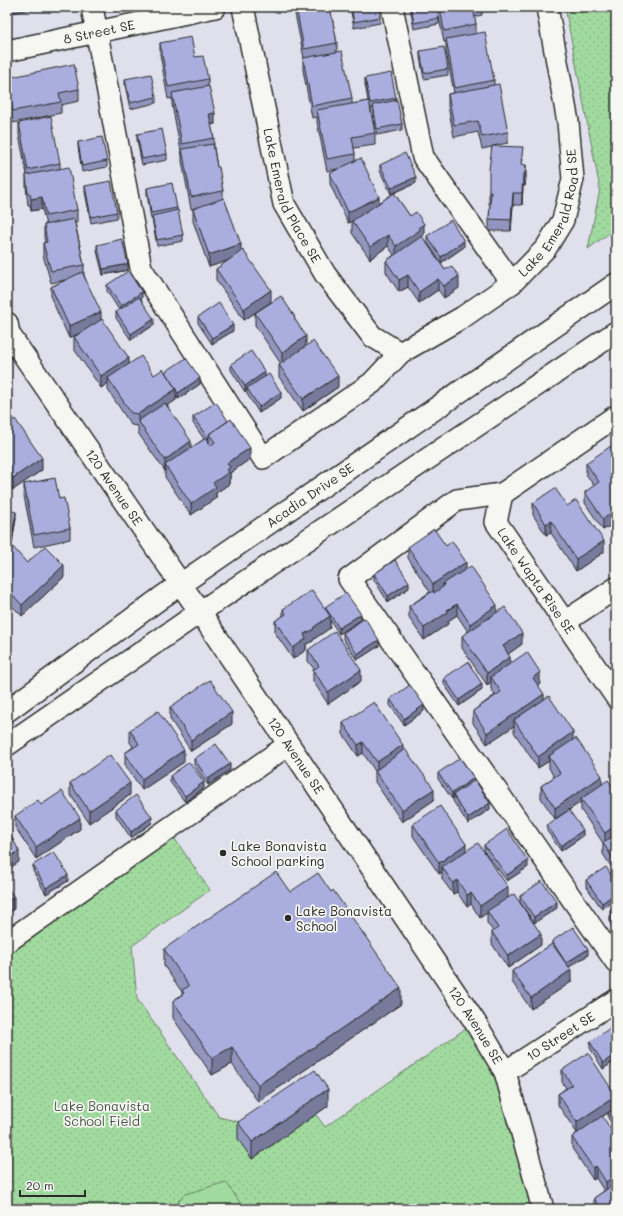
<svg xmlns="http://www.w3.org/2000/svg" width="623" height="1216" font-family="Mali,sans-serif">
  <defs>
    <pattern id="park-dots" width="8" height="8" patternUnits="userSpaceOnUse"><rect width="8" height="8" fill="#a1da9f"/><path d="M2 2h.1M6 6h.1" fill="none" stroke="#8bbb89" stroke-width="1.8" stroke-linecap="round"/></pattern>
  </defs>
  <rect width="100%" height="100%" fill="#dfe0ec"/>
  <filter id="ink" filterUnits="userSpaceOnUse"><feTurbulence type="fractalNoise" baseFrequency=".025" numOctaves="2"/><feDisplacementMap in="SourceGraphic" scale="8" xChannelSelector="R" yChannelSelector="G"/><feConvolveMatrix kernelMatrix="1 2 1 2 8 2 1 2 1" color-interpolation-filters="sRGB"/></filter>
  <g filter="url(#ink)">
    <path fill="url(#park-dots)" stroke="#668265" d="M565,7H616V228L588,249L600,189Z
      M168,829L210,890L132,946L137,999L219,1117L256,1126L304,1098L325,1127L475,1022L505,1072L543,1209H7V943Z"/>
    <path fill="#a1da9f" stroke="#668265" d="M226,1182L244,1209H177L179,1200L185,1194Z"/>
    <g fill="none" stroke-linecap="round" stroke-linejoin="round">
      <g stroke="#2b2b2b" stroke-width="24">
        <g id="minor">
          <path id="s1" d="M92,7L141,268L263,458L372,383L400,353L463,317L512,283L546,248L563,220L573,179L568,122L547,7"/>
          <path id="s2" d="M243,7L284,204L325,274L372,336L400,353"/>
          <path d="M392,7L423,157L512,283"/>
          <path id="s3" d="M7,51L215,7"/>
          <path id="s4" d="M7,323L9,334L200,612L475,1022L505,1072L543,1209"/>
          <path id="s5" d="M616,416L502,494L496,522L616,697"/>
          <path d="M502,494L457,500L349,579L616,962"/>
          <path d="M566,621L616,588"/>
          <path id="s6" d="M7,711L162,597L616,284"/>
          <path d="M7,745L200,612L616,332"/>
          <path d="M7,942L288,745"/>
          <path id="s7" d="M505,1072L616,1000"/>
        </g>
      </g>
      <use href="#minor" stroke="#f6f6f2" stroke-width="21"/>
    </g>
    <path fill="#9296bf" stroke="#2b2b2b" d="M7,7H37V8L7,14Z
      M295,7H330L337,43V52L352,98V104L368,101L365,84V78L396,98V101L402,124V130L377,135L373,108H371L375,133V145L354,148L355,154V161L379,203L394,193L391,194L380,171V165L416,183L394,193L410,216L424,235L422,237L445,270L459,288L444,298L438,290L419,303L408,287L399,292L386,272V261L394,255L388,246L370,259L352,233V221L348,223L330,184V173L337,169L327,171L317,122V117L312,118L303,70V58H304L295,14Z
      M350,7H379L380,17V23L354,28Z
      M410,7H482V15L474,17L476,24V33L494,80V85L508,132V143L493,146L523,159L522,165L526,176L525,186H523L522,205H513L511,231H489V219L490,204H489V193L492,147L482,149L478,132L454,137L448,106V94L454,93L446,51V42H444L439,18V24L414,29Z
      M160,43L195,57L208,79V86L215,124L211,125L214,138V148L217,167L223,191V199L241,252L271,302L244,320L216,280V269L229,260L209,267L193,221V209L199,207L191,209L182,161V156L172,105V98L168,99L160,54Z
      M420,51L448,69V75L424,79L420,57Z
      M7,78L79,89V101L61,105V113L13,123L7,93Z
      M125,79L156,97V103L130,109L125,85Z
      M19,123L60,163V169L77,210V222H75L84,265V275L101,320L129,364L154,375L165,372L200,384L178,399L176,396V400L167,406L191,448L204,439L193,423V417L250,459L230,473V479L229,480V484L216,493V498L191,515L165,477V471L138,433V426L131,425L108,390V383L101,388L74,349V337L81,332L69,338L51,298V287L65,280L51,283L43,255V243H45L44,237V225H46L42,209L31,211L30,205H28L26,187V175H27L19,135Z
      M137,134L167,154V160L142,165L137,140Z
      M78,142L107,161V167L82,172L78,147Z
      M85,186L117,212V218L91,223L85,192Z
      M147,188L177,208V211L183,235V241L157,246L152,219H151L147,194Z
      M427,236L464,247L441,263L427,242Z
      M97,245L128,270L103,275L97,251Z
      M107,285L142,298L141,299L154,325L131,340L116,318V312L119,310L107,291Z
      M255,313L295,320L306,346L338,387L303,411L279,377V365L281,364L255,325Z
      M198,317L233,331L212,344L198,323Z
      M231,364L265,376L281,398L259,413L247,394V390L245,392L231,370Z
      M7,424L42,470L13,490L8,482L7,483Z
      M616,448V522L603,530L585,503V492L594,486L586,474V463Z
      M24,484L59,499L70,528V539L34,547L24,496Z
      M533,503L567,506L604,552L576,571L551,533L546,535L533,515Z
      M7,510L16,518L12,543L7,542Z
      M446,546L466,569L497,613L522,644L508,654L510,664L540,684L538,686L544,699L573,740L602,784L616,792V874L603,854V843L581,810V802L555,819L541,798V786L554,777L549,768V761L538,768L514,732V726L487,744L473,723V711L495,695L491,689V682L487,685L462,648V636L468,632L457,615L448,621V624L424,640L409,618V606L430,592L408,558V547Z
      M7,549L27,563L64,577L22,616L7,601Z
      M374,574L409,588L388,602L374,580Z
      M325,607L361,620L339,634L330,620V628L314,639L313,641L306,644V650L293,659L275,633V621L283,616V609L325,610Z
      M616,623V639L614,636V624Z
      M343,633L379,646L357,660L343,639Z
      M308,650L361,681L328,704L313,681V670L314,669L308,661Z
      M444,678L482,690L459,706L444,684Z
      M390,699L424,711L404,725L390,705Z
      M170,707L232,724L191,751L170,719Z
      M343,723L403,751L434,800L402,822L375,782V771L363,753L358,756L343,734Z
      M130,730L184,762L142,790L125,765V753L133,747L130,742Z
      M194,759L230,770L208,785L194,765Z
      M438,773L474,781L490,809L468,824L453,801V798L452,799L438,779Z
      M170,776L204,788L185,802L170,782Z
      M70,783L130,795L89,823L70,794Z
      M116,810L152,823L131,838L116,816Z
      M15,816L80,829L36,859L15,827Z
      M413,824L466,851L508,897L541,945L508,968L492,944V932L493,931L487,923V912L480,918L471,904L467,907L457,892L453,894L442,879V872L439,874L413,836Z
      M547,825L583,836L561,851L547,831Z
      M484,845L528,867L507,881L484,851Z
      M33,865L68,881L46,894L33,871Z
      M586,880L616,882V899L602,909L586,886Z
      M290,892L401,1004L258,1102L232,1064L212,1075L173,1018V1001L182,994V992L164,966V949Z
      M520,896L557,908L534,923L520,902Z
      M616,906V932L610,923V911Z
      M552,941L588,955L569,967L571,982L531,1009L512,982V971L552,944Z
      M616,1037V1060L603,1069L590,1048V1042Z
      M562,1070L616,1095V1129L608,1118V1113L613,1109L602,1117L616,1209H594V1198L604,1191L596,1178L593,1180L572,1148V1137L577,1133L558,1105V1094L566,1088L562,1082Z
      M328,1106L252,1159L238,1139V1122Z"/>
    <path fill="#777a9b" stroke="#2b2b2b" d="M215,113V124L209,125V114Z
      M526,165V176L525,186V174Z
      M523,174V186L522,205V193Z
      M416,177V183L391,194V188Z
      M513,193V205L511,231V220Z
      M42,197V209L31,211V199Z
      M379,197V209L348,223V212Z
      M424,224V235L420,238L396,258V246L418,228Z
      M388,235V246L370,259V247Z
      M464,241V247L441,263V257Z
      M241,244V256L209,267V255Z
      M128,264V270L103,275V269Z
      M408,275V287L399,292V280Z
      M459,276V288L444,298V286Z
      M438,279V290L419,303V292Z
      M271,290V302L244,320V309Z
      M142,292V298L121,312V306Z
      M101,312V324L69,338V326Z
      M154,319V325L131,340V334Z
      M233,325V331L212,344V338Z
      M306,336V348L282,365V353Z
      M129,358V369L108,378V383L101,388V376Z
      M265,372V378L247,388V390L245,392V386Z
      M338,376V387L303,411V399Z
      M200,378V384L178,399V393Z
      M176,389V400L140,424L138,421V414Z
      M281,392V398L259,413V407Z
      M8,407V419L7,420V408Z
      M209,437V443L208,444V438Z
      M191,441V453L165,465V471V460Z
      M250,448V459L230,473V479L229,480V484L216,493V498L191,515V504L213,483L227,463Z
      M42,458V470L13,490V478Z
      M8,470V482L7,483V471Z
      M616,510V522L603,530V519Z
      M16,512V518L12,543V537Z
      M551,521V533L546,535V524Z
      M604,541V552L576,571V559Z
      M466,562V574L444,586L443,584V589L433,596V584Z
      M64,565V577L22,616V605Z
      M409,582V588L388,602V596Z
      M457,604V615L448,621V624L424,640V628Z
      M497,605V617L470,635V624Z
      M9,607V619L7,621V609Z
      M361,614V620L339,634V628Z
      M330,616V628L314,639L313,641L306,644V650L293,659V648L304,634Z
      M522,633V644L503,658V646Z
      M379,640V646L357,660V654Z
      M510,657V669L491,677V682L487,685V673Z
      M361,670V681L328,704V692Z
      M540,672V684L533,689V678Z
      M482,684V690L459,706V700Z
      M544,694V706L514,720V726L487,744V733Z
      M424,705V711L404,725V719Z
      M232,712V724L191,751V740Z
      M573,732V744L549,756V761L538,768V757Z
      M363,742V753L358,756V745Z
      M403,745V756L377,774V762Z
      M184,750V762L142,790V779Z
      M230,764V770L208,785V779Z
      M602,776V788L581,799V802L555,819V808Z
      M474,778V784L453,795V798L452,799V793Z
      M204,782V788L185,802V796Z
      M130,783V795L89,823V811Z
      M434,789V800L402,822V810Z
      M490,803V809L468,824V818Z
      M152,817V823L131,838V832Z
      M80,818V829L36,859V847Z
      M616,825V837L605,845V833Z
      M583,830V836L561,851V846Z
      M466,844V856L442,867V872L439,874V863Z
      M19,851V862L7,870V858Z
      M528,861V867L507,881V875Z
      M68,875V881L46,894V888Z
      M457,880V892L453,894V883Z
      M508,887V898L480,918V906Z
      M471,893V904L467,907V895Z
      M616,893V899L602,909V903Z
      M14,897V909L7,913V901Z
      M557,902V908L534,923V917Z
      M541,934V945L508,968V956Z
      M588,949V955L566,969V963Z
      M571,970V982L531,1009V998Z
      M401,988V1004L258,1102V1085Z
      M232,1047V1064L212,1075V1058Z
      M616,1054V1060L603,1069V1063Z
      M328,1089V1106L252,1159V1142Z
      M616,1096V1107L577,1134V1122Z
      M596,1166V1178L593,1180V1168Z
      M616,1175V1187L606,1194V1182Z"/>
    <path fill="#aaaede" stroke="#2b2b2b" d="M296,7H330L337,43L304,49Z
      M351,7H379L380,17L354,22Z
      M411,7H437L439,18L414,23Z
      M440,7H473L476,24L444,31Z
      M485,32L494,80L455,88L446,39Z
      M191,37L195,57L203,56L208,79L168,87L160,43Z
      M444,47L448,69L424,73L420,51Z
      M342,51L352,98L312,106L303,58Z
      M74,64L79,89L59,93L61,102L13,111L7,82V78Z
      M391,73L396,98L370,103L365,78Z
      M151,74L156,97L130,103L125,79Z
      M499,84L508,132L482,137L478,121L454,125L448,94Z
      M209,86L215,113L209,114L214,138L182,144L172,93Z
      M397,100L402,124L377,129L373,105Z
      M369,101L375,133L352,137L355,154L327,159L317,110Z
      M51,116L60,163L28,170L19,123Z
      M162,129L167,154L142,159L137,134Z
      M102,137L107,161L82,166L78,142Z
      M213,144L217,167H219L223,191L191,197L182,149Z
      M492,146L523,147L521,164L526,165L525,174H523L522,193H513L511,220L489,219L491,192L489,193V170Z
      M405,153L416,177L391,188L380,165Z
      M361,158L379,197L348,212L330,173Z
      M69,167L77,210L46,216L42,197L31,199L30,194H28L26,175Z
      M111,181L117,212L91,217L85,186Z
      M172,183L177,208L151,213L147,188Z
      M394,193L410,216L416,212L424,224L418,228L420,230L396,246L388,235L370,247L352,221Z
      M224,198L241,244L209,255L193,209Z
      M178,210L183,235L157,240L152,216Z
      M74,219L84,265L51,271L43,243L47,242L44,225Z
      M451,220L464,241L441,257L427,236Z
      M422,236L445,270L451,266L459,276L444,286L438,279L419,292L408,275L399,280L386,261Z
      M122,239L128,264L103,269L97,245Z
      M243,250L271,290L244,309L216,269Z
      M128,271L142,292L121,306L107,285Z
      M82,272L101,312L69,326L51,287Z
      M281,296L295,317L294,318L306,336L282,353L255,313Z
      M139,297L154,319L131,334L116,312Z
      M219,303L233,325L212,338L198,317Z
      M102,319L129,358L101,376L74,337Z
      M313,341L338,376L303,399L279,365Z
      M251,351L265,372L245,386L231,364Z
      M141,356L154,375L163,369L176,389L138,414L131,413L108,378Z
      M186,358L200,378L178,393L176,390V389L165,372Z
      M269,374L281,392L259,407L247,388Z
      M216,402L228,421L209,434V437L208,438L193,417Z
      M165,403L191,441L165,460L138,421Z
      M15,419L42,458L13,478L8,470L7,471V424Z
      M231,419L250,448L227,463L230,467L227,470L229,472L213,483L216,487L191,504L165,465L206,438L210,446L215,442L209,434Z
      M614,444L616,448V510L603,519L585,492L599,482L586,463Z
      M55,478L59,499L64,498L70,528L34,535L24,484Z
      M555,488L567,506L576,500L604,541L576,559L551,521L546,524L533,503Z
      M7,510L16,512L12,537L7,536Z
      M434,529L446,546L452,541L466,562L433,584L408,547Z
      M11,545L27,563L45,546L64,565L22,605L7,589V549Z
      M395,560L409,582L388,596L374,574Z
      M471,566L497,605L470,624L457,604L447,610L448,612L424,628L409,606L433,591L434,593L444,586L443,584Z
      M312,590L330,616L314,627L313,630L304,634L306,639L293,648L275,621L286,614L283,609Z
      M346,593L361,614L339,628L325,607Z
      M7,604L9,607L7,609Z
      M505,607L522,633L503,646L510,657L487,673L462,636Z
      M365,618L379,640L357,654L343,633Z
      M335,631L361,670L328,692L313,670L319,666L308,650Z
      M527,652L540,672L533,678L544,694L487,733L473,711L501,692L491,677Z
      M468,662L482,684L459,700L444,678Z
      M210,680L232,712L191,740L170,707Z
      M410,685L424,705L404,719L390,699Z
      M549,696L573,732L538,757L514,720Z
      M374,702L403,745L377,762L363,742L358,745L343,723Z
      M158,711L184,750L142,779L125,753L139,744L130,730Z
      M576,738L602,776L555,808L541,786L560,773L549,756Z
      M216,744L230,764L208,779L194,759Z
      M405,749L434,789L402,810L375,771Z
      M110,755L130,783L89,811L70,783Z
      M460,758L474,778L452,793L438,773Z
      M189,762L204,782L185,796L170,776Z
      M475,780L490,803L468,818L453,795Z
      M608,780L616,792V825L605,833L581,799Z
      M62,791L80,818L36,847L15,816L38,800L41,805Z
      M136,795L152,817L131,832L116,810Z
      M440,806L466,844L439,863L413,824Z
      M569,810L583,830L561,846L547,825Z
      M7,828L19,851L7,858Z
      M507,829L528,861L507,875L484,845Z
      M616,834V863L603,843Z
      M478,843L508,887L480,906L471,893L467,895L457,880L453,883L442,867Z
      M54,852L68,875L46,888L33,865Z
      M606,867L616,882V893L602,903L586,880Z
      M276,872L290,892L318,873L331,892L333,890L401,988L258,1085L232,1047L212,1058L173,1001L184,993L182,990L189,986L164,949Z
      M542,881L557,902L534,917L520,896Z
      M7,887L14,897L7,901Z
      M514,894L541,934L508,956L492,932L498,928L487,911Z
      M616,906V921L610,911Z
      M573,927L588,949L566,963L552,941Z
      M552,944L571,970L531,998L512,971Z
      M610,1028L616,1037V1054L603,1063L590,1042Z
      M588,1053L616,1096L577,1122L558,1094L572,1085L562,1070Z
      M315,1070L328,1089L252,1142L238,1122Z
      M616,1107V1123L608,1113Z
      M602,1116L616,1137V1175L606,1182L596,1166L593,1168L572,1137Z
      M616,1183V1209H601L594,1198Z"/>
  </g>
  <g fill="#2b2b2b" stroke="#f6f6f2" stroke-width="1.5">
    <circle cx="223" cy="853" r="4"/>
    <circle cx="288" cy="918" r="4"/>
  </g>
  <g text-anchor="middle" stroke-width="3.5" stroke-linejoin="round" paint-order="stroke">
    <g font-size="13" fill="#2b2b2b" stroke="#f6f6f2">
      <text dy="5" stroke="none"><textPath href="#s3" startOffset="94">8 Street SE</textPath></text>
      <text dy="5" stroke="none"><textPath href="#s2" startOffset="196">Lake Emerald Place SE</textPath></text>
      <text dy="5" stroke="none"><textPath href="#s1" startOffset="880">Lake Emerald Road SE</textPath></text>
      <text dy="5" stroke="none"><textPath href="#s4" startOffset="197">120 Avenue SE</textPath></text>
      <text dy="5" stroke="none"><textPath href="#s6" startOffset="372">Acadia Drive SE</textPath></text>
      <text dy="5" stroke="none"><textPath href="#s5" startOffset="238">Lake Wapta Rise SE</textPath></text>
      <text dy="5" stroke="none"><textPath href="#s4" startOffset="521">120 Avenue SE</textPath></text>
      <text dy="5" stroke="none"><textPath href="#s4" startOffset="845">120 Avenue SE</textPath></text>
      <text dy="5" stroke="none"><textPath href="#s7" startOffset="66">10 Street SE</textPath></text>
    </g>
    <g font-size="13" fill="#2b2b2b" stroke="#f6f6f2" text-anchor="start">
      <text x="231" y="851">Lake Bonavista<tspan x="231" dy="15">School parking</tspan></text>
      <text x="296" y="916">Lake Bonavista<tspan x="296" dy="15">School</tspan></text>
    </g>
    <g font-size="13" fill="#485748" stroke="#f6f6f2">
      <text x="102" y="1111">Lake Bonavista<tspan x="102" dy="15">School Field</tspan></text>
    </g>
  </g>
  <rect width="623" height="1216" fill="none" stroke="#f6f6f2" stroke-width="24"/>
  <rect x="12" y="12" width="599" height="1192" fill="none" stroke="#2b2b2b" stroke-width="1.5" filter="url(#ink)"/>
  <path d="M20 1190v6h65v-6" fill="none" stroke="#2b2b2b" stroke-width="2"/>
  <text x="26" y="1190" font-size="12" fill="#2b2b2b" stroke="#f6f6f2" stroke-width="3" paint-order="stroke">20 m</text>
</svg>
